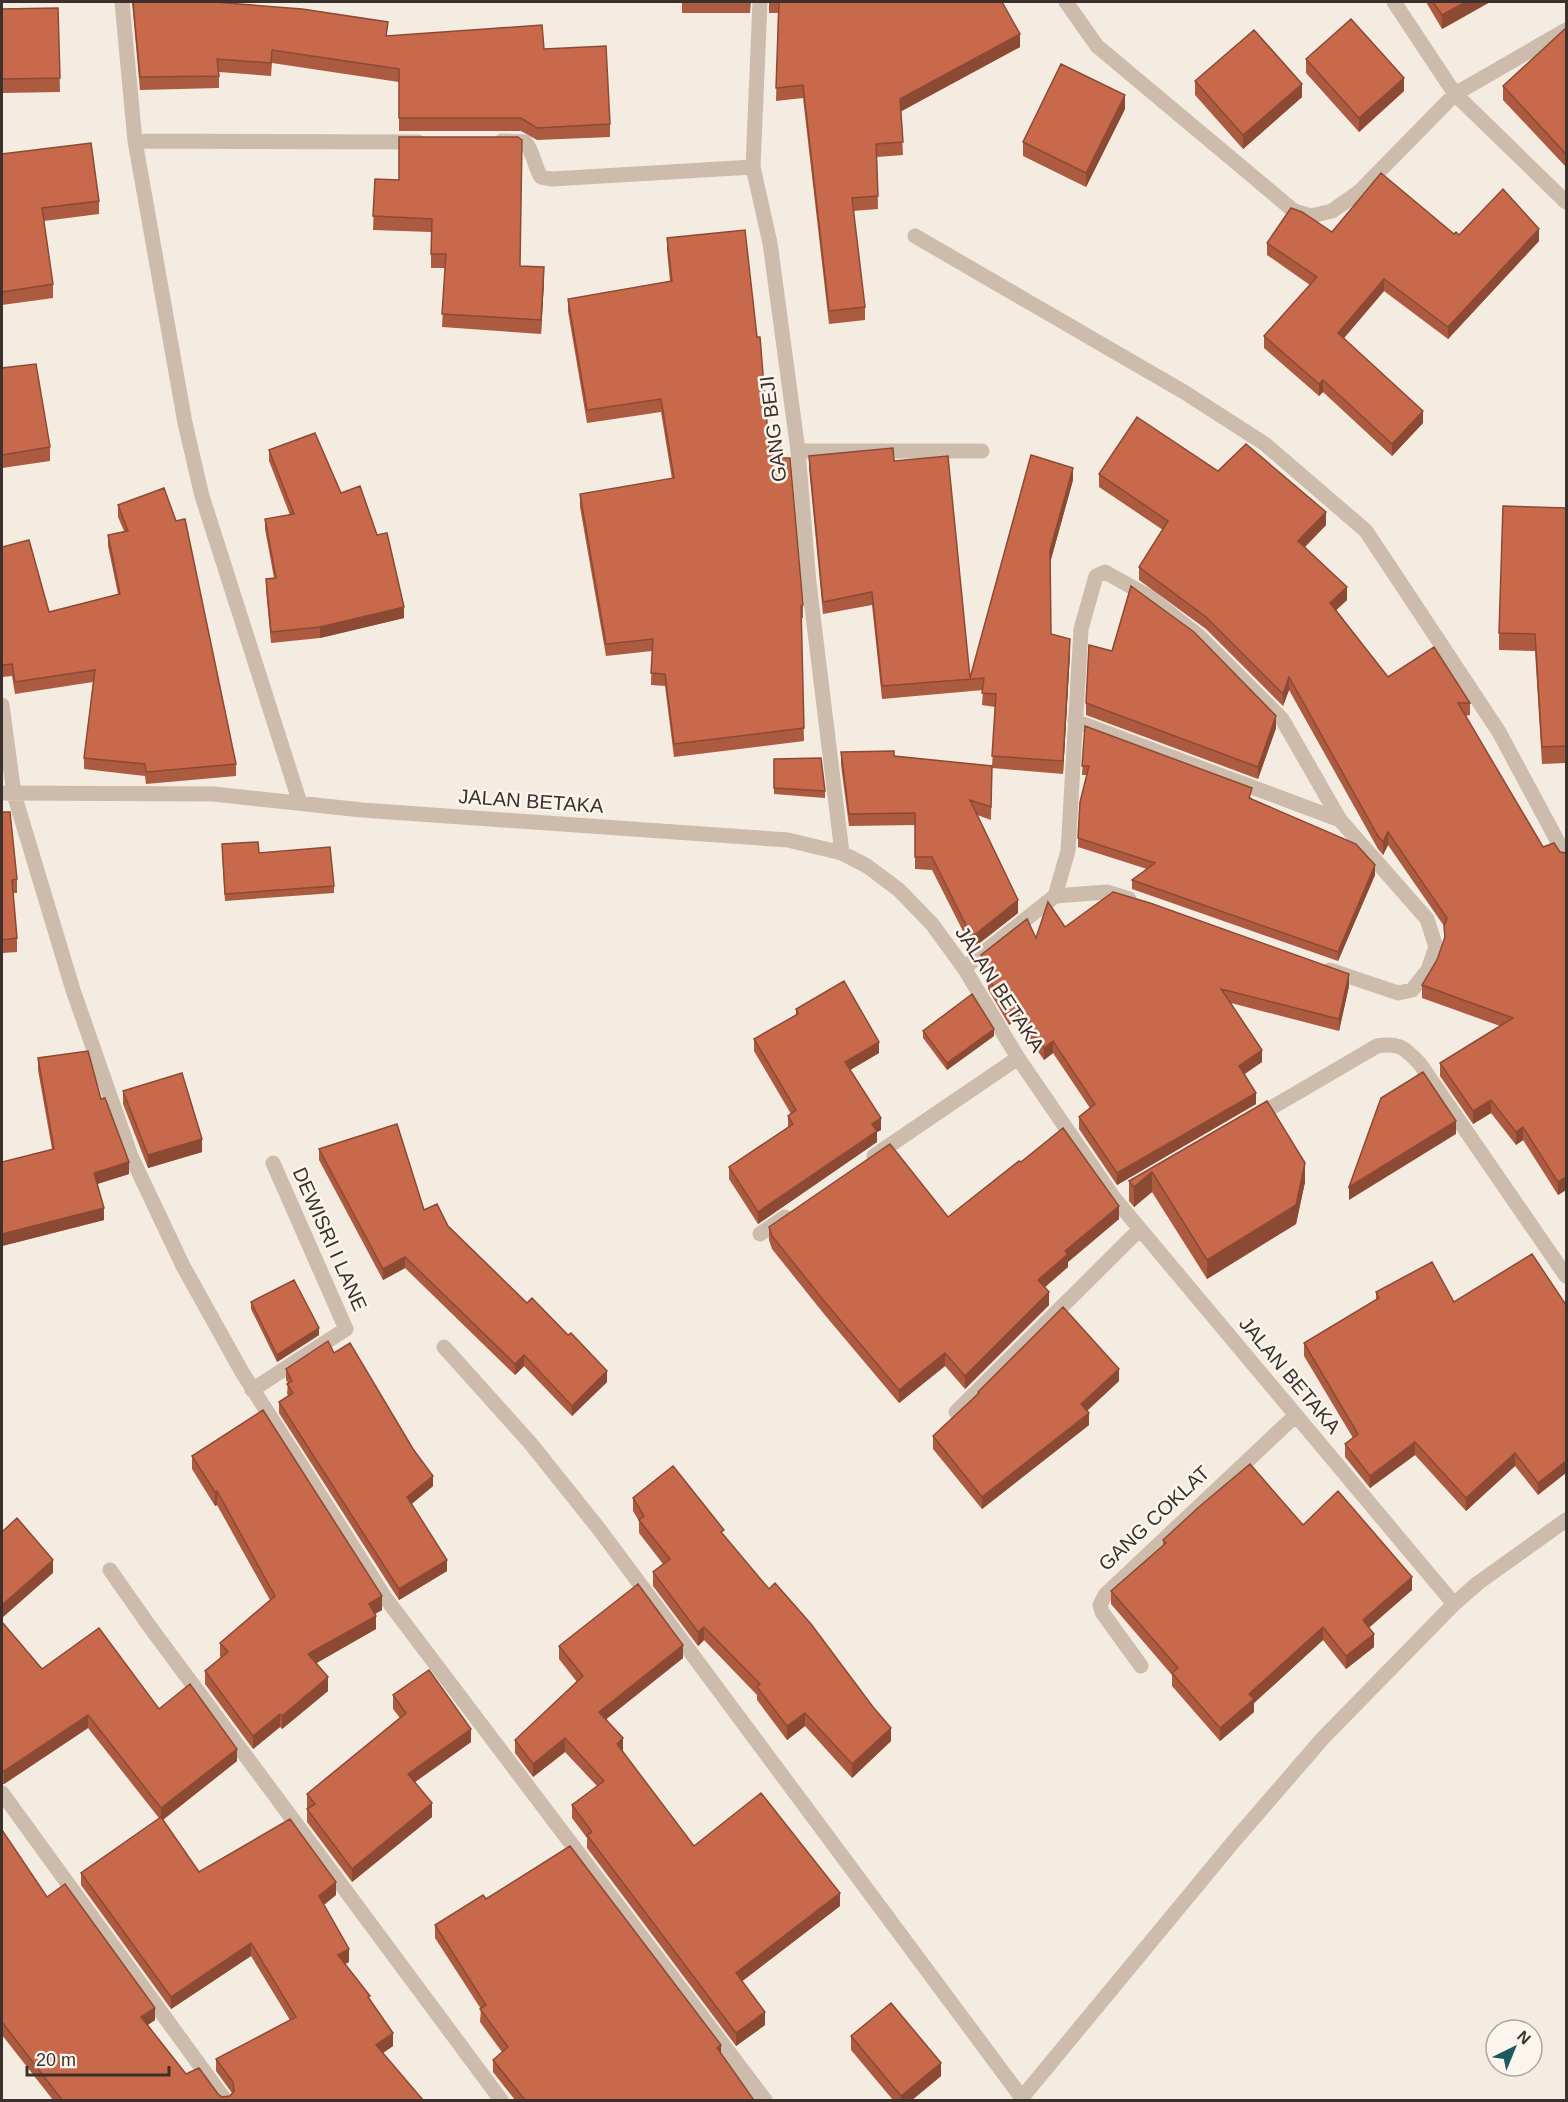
<svg xmlns="http://www.w3.org/2000/svg" width="1568" height="2102" font-family="Arial,sans-serif">
  <rect width="100%" height="100%" fill="#f4ebe1"/>
  <g fill="none" stroke-linecap="round" stroke-linejoin="round">
    <path stroke="#cdbbac" stroke-width="15" d="M122,2L135,141L185,423L202,496L300,803
      M760,2L753,167L770,243L798,451L809,583L842,853
      M1066,2L1097,46L1294,211L1311,216L1332,211L1359,192L1455,94L1566,30
      M1394,2L1455,94L1566,202
      M135,141L418,142
      M502,141L525,142C534,152 534,166 541,177L552,179L753,167
      M915,236L1184,392L1265,444L1366,531L1499,732L1566,857
      M798,451H982
      M2,705L14,794L73,990L131,1156L183,1266L242,1372L384,1596L765,2100
      M1075,721L1340,820
      M2,793L213,794L362,810L788,840L842,853L867,866L899,890L932,924L964,968L1018,1058L1114,1198L1454,1604
      M1055,896L1107,892L1129,899
      M964,968L1055,896L1068,851L1081,629L1096,576L1105,572L1148,596L1200,637L1282,719L1340,820L1427,919L1436,947L1428,970L1412,990L1398,993L1330,970
      M1254,1118L1377,1046C1399,1042 1405,1048 1420,1064L1566,1276
      M874,1156L1018,1058
      M760,1234L785,1217
      M444,1347L531,1444L599,1529L1022,2098
      M252,1390L346,1329L273,1163
      M956,1412L1140,1229
      M110,1570L150,1627L501,2100
      M1141,1666L1102,1612L1100,1605L1105,1595L1296,1415
      M2,1793L225,2100
      M1020,2100L1234,1841L1323,1738L1454,1604L1478,1583L1566,1520"/>
  </g>
  <path fill="#ac5a40" d="M132,2H214L388,36L544,49L610,124V137L537,140L521,131H399V82L272,63L271,76L219,72V88L140,90Z
    M682,2H751L750,13H682Z
    M769,2H1002L1020,47L901,111L903,155L877,157L878,209L853,211L865,307V320L829,324L803,98L776,101L778,13H769Z
    M1426,2H1490L1442,29Z
    M58,8L60,92L2,93V9Z
    M1566,28V167L1503,100V86Z
    M1306,59L1404,91L1359,132L1306,73Z
    M1195,81L1302,97L1243,149L1195,95Z
    M1125,109L1086,187L1023,156V142Z
    M2,154L99,201V214L44,221L53,284V298L2,305Z
    M375,179L544,281L541,334L442,327L445,268H431V232L373,230Z
    M1332,232L1454,234L1539,241L1448,339L1384,291L1344,338L1423,423L1392,456L1323,392L1319,396L1264,348V336L1310,285L1267,255V243Z
    M667,238L769,448L803,605V618H801L804,741L674,757L665,686L651,685L652,651L606,656L580,507V494L672,479L661,412L587,423L568,311V299L670,281L667,250Z
    M2,368L50,447V461L2,468Z
    M269,450L341,493L404,618L320,638L271,643L266,590V579L274,578L265,529V519L290,515L269,461Z
    M809,456L894,461L970,678L1073,480L1050,563L1051,634L1070,652L1063,774L992,768L995,707L982,705L983,690L882,699L872,605L823,614L809,468Z
    M1218,471L1326,525L1305,547L1347,600L1336,610L1388,677L1470,703V715L1465,716L1543,847L1560,852L1566,853V1190L1558,1195L1523,1140L1516,1145L1491,1113L1473,1124L1440,1076V1063L1500,1026L1422,998V985L1437,960L1444,941V926L1388,845L1383,855L1378,849L1289,690L1283,706L1206,629L1139,580V567L1163,530L1099,487V474Z
    M118,505L236,764V776L146,784L145,776L84,769V758L93,682L15,694L12,676L2,677V547L49,612L118,594L108,546V535L124,531L118,517Z
    M1566,508V763L1542,764L1535,651L1499,650V633Z
    M1086,703L1276,728L1258,779L1086,715Z
    M1085,726L1252,798V799L1375,875L1338,961L1132,889V880L1147,869L1078,847V838L1087,775H1082Z
    M841,752L894,756L992,766L991,820L977,815L1018,913L972,949L932,870L915,869V825L849,826L841,765Z
    M774,759L825,791V798L774,794Z
    M2,812L17,879V893H13L17,938V952L2,953Z
    M222,851L259,853L334,886V893L225,901Z
    M1065,927L1349,986L1339,1031L1231,1003L1262,1062L1245,1074L1256,1104L1117,1185L1079,1129V1117L1090,1108L1053,1053L1044,1060L1016,1020L1009,1025L988,989V980L981,967V955L1036,938Z
    M796,1009L879,1053L850,1070L881,1130L877,1132V1142L758,1224L729,1179V1167L788,1127V1116L791,1114L754,1051V1039L796,1015Z
    M923,1031L994,1036L947,1070L923,1038Z
    M38,1058L101,1099L129,1174L97,1184L104,1220L2,1246V1162L52,1149L38,1070Z
    M123,1091L202,1152L148,1168L123,1104Z
    M1267,1101L1305,1182L1296,1224L1207,1279L1152,1192L1134,1207L1129,1201V1181Z
    M319,1149L424,1210L448,1226L527,1303L568,1335L607,1382L572,1416L524,1366L515,1375L405,1268L383,1280L319,1160Z
    M948,1217L1119,1219L1068,1262V1267L1045,1287L1049,1305L965,1389L945,1366L899,1403L824,1314L772,1249L769,1240V1227Z
    M1376,1292L1454,1302L1566,1305L1538,1495L1515,1466L1466,1511L1415,1455L1370,1488L1345,1457V1444L1353,1438L1304,1356V1343L1376,1301Z
    M251,1302L319,1335L277,1362L251,1309Z
    M334,1353L433,1486L411,1504L447,1571L399,1600L279,1413V1402L289,1396L287,1394L288,1383L286,1380V1369Z
    M1119,1381L1087,1411L1089,1425L982,1509L933,1449V1436L978,1395V1392Z
    M192,1456L382,1610L375,1614L376,1629L316,1663L328,1691L282,1729L280,1727L253,1749L205,1684V1671L221,1658L220,1656V1643L270,1600L217,1505L215,1506L192,1469Z
    M633,1498L724,1535L891,1741L852,1778L805,1726L787,1740L757,1700V1695L704,1640L698,1646L653,1586V1572L663,1564L639,1533V1521L633,1511Z
    M1303,1525L1412,1590L1369,1627L1374,1647L1346,1669L1323,1640L1254,1703V1712L1220,1741L1172,1686V1675L1111,1604V1591L1163,1546V1540Z
    M2,1622L42,1669L159,1709L237,1761L163,1820L199,1872L336,1895L323,1905L349,1962L345,1964L370,2000L393,2046L382,2053L423,2100H53L2,2035V1830L47,1897L155,2020L148,2025L186,2074L222,2097L230,2096L232,2093L216,2071V2059L290,2020L251,1956L171,2009L81,1885V1873L159,1818L88,1728L4,1784H2Z
    M559,1646L683,1658L606,1719L622,1752L694,1846L840,1906L742,1981L765,2025L736,2046L587,1848V1838L572,1818V1805L597,1786L565,1752L533,1777L515,1753V1740L577,1682L559,1659Z
    M393,1695L471,1742L415,1782L432,1817L352,1882L307,1822V1794L400,1718L393,1709Z
    M486,1899L721,2053L754,2100H515L493,2072V2060L502,2052L480,2022L481,2009L435,1938V1925Z
    M851,2036L941,2076L912,2100H893L851,2050Z"/>
  <path fill="#8c4a34" d="M1466,2H1490L1442,29V15Z
    M1020,34V47L900,112V99Z
    M1404,78V91L1359,132V118Z
    M1302,84V97L1243,149V135Z
    M1125,95V109L1086,187V173Z
    M1539,229V241L1448,339V327Z
    M544,267V281L541,334V320Z
    M1384,279V291L1338,345V333Z
    M1323,380V392L1319,396V384Z
    M1423,411V423L1392,456V444Z
    M1073,468V480L1050,563V550Z
    M1326,512V525L1298,554V541Z
    M1347,587V600L1330,616V603Z
    M404,607V618L320,638V627Z
    M1070,639V652L1063,774V761Z
    M1289,677V690L1283,706V694Z
    M1276,716V728L1258,779V767Z
    M1388,832V845L1383,855V842Z
    M1375,865V875L1338,961V952Z
    M1018,900V913L972,949V937Z
    M1349,974V986L1339,1031V1019Z
    M1016,1008V1020L1009,1025V1013Z
    M994,1029V1036L947,1070V1063Z
    M1053,1041V1053L1044,1060V1048Z
    M879,1042V1053L845,1073V1062Z
    M1262,1050V1062L1239,1077V1066Z
    M1256,1093V1104L1117,1185V1173Z
    M1491,1100V1113L1473,1124V1111Z
    M881,1118V1130L877,1132V1142L758,1224V1212L872,1124Z
    M1456,1121V1134L1349,1200V1187Z
    M1523,1127V1140L1516,1145V1132Z
    M202,1139V1152L148,1168V1155Z
    M129,1162V1174L94,1185V1173Z
    M1305,1163V1182L1296,1224L1207,1279V1260Z
    M1152,1172V1192L1134,1207V1187Z
    M1566,1177V1190L1558,1195V1182Z
    M1119,1206V1219L1068,1262V1267L1038,1293V1280L1065,1251Z
    M104,1208V1220L2,1246V1234Z
    M405,1257V1268L383,1280V1269Z
    M1049,1292V1305L965,1389V1376Z
    M319,1328V1335L277,1362V1355Z
    M945,1353V1366L899,1403V1390Z
    M524,1355V1366L515,1375V1364Z
    M1119,1369V1381L1081,1416V1404Z
    M607,1371V1382L572,1416V1406Z
    M1089,1413V1425L982,1509V1497Z
    M1415,1442V1455L1370,1488V1476Z
    M1515,1453V1466L1466,1511V1498Z
    M1566,1461V1473L1538,1495V1483Z
    M433,1476V1486L407,1508V1497Z
    M217,1491V1505L215,1506V1492Z
    M53,1560V1573L2,1618V1605Z
    M447,1560V1571L399,1600V1589Z
    M1412,1577V1590L1363,1633V1620Z
    M382,1596V1610L369,1617V1604Z
    M376,1616V1629L308,1668V1654Z
    M704,1627V1640L698,1646V1632Z
    M1323,1627V1640L1254,1703V1712L1220,1741V1728L1249,1694Z
    M1374,1634V1647L1346,1669V1656Z
    M683,1645V1658L599,1725V1712Z
    M328,1677V1691L282,1729V1716Z
    M805,1713V1726L787,1740V1726Z
    M280,1714V1727L253,1749V1736Z
    M88,1715V1728L4,1784V1771Z
    M891,1728V1741L852,1778V1764Z
    M471,1729V1742L408,1787V1774Z
    M565,1738V1752L533,1777V1764Z
    M623,1738V1752L617,1757V1744Z
    M237,1749V1761L161,1821V1808Z
    M432,1803V1817L352,1882V1869Z
    M336,1882V1895L319,1909V1896Z
    M840,1893V1906L736,1986V1973Z
    M251,1943V1956L171,2009V1997Z
    M349,1949V1962L338,1968V1955Z
    M155,2008V2020L141,2029V2017Z
    M765,2012V2025L736,2046V2033Z
    M393,2033V2046L376,2058V2045Z
    M721,2045V2058L717,2048Z
    M941,2063V2076L912,2100H901V2096Z"/>
  <path fill="#c8694b" stroke="#8c4a34" stroke-width="1.5" d="M133,2H214L302,9L388,22L386,36L542,25L544,49L606,46L610,124L537,128L521,118H399V69L272,50L271,63L217,59L219,76L140,77Z
    M779,2H1002L1020,34L900,99L903,142L876,144L878,196L852,198L865,307L829,311L803,85L776,88Z
    M1433,2H1466L1442,15Z
    M58,8L60,78L2,79V9Z
    M1351,19L1404,78L1359,118L1306,59Z
    M1566,28V154L1503,86Z
    M1254,30L1302,84L1243,135L1195,81Z
    M1061,64L1125,95L1086,173L1023,142Z
    M399,137H518L522,140L520,266L544,267L541,320L442,314L446,254H431L432,219L373,216L375,179L399,180Z
    M91,143L99,201L42,208L53,284L2,292V154Z
    M1381,173L1454,234L1456,232L1459,235L1503,189L1539,229L1448,327L1384,279L1338,333L1423,411L1392,444L1323,380L1319,384L1264,336L1317,277L1267,243L1291,208L1302,212L1332,232Z
    M745,230L757,337H760L769,448L780,446L782,458H790L803,605L801,606L804,728L674,744L665,674L651,673L653,639L606,644L580,494L674,478L661,399L587,410L568,299L672,281L667,238Z
    M36,364L50,447L2,455V368Z
    M1137,417L1218,471L1246,444L1326,512L1298,541L1347,587L1330,603L1388,677L1434,647L1470,703H1458L1543,847L1554,843L1560,852L1566,853V1177L1558,1182L1523,1127L1516,1132L1491,1100L1473,1111L1440,1063L1513,1018L1422,985L1437,960L1445,937L1444,926L1447,918L1388,832L1383,842L1378,836L1289,677L1283,694L1206,617L1139,567L1168,521L1099,474Z
    M315,433L341,493L360,486L377,535L387,533L404,607L320,627L271,632L266,579L276,578L265,519L294,514L269,450Z
    M893,448L894,461L948,456L970,678L1031,455L1073,468L1050,550L1051,634L1070,639L1063,761L992,756L996,694L982,693L984,678L882,686L872,592L823,602L809,456Z
    M164,488L176,521L185,519L236,764L146,772L145,764L84,758L95,670L15,682L12,664L2,665V547L29,540L49,612L120,594L108,535L128,531L118,505Z
    M1503,506L1566,508V746L1542,747L1535,634L1499,633Z
    M1131,586L1194,632L1276,716L1258,767L1086,703L1089,645L1112,651Z
    M1085,726L1252,788L1249,798L1356,844L1375,865L1338,952L1132,880L1155,863L1078,838L1080,802L1089,766H1082Z
    M894,751V756L992,766L991,807L970,800L1018,900L972,937L932,857H915V813L849,814L841,752Z
    M821,758L825,791L774,788V759Z
    M2,812H10L17,879L12,880L17,938L2,940Z
    M258,842L259,853L330,847L334,886L225,894L222,844Z
    M1113,892L1150,903L1349,974L1339,1019L1221,989L1262,1050L1239,1066L1256,1093L1117,1173L1079,1117L1095,1104L1053,1041L1044,1048L1016,1008L1009,1013L988,977L992,975L981,955L1027,919L1036,938L1048,902L1065,927Z
    M844,981L879,1042L845,1062L881,1118L872,1124L877,1131L758,1212L729,1167L793,1124L788,1116L796,1110L754,1039L798,1014L796,1009Z
    M972,994L994,1029L947,1063L923,1031Z
    M88,1051L101,1099L105,1098L129,1162L94,1173L104,1208L2,1234V1162L54,1149L38,1058Z
    M1423,1072L1456,1121L1349,1187L1381,1098Z
    M182,1073L202,1139L148,1155L123,1091Z
    M1267,1101L1305,1163L1296,1205L1207,1260L1152,1172L1134,1187L1129,1181Z
    M397,1124L424,1210L437,1204L448,1226L527,1303L532,1298L568,1335L571,1333L607,1371L572,1406L524,1355L515,1364L405,1257L383,1269L319,1149Z
    M1063,1128L1119,1206L1065,1251L1068,1254L1038,1280L1049,1292L965,1376L945,1353L899,1390L824,1301L772,1236L769,1227L890,1144L948,1217L1019,1161L1021,1162Z
    M1532,1254L1566,1305V1461L1538,1483L1515,1453L1466,1498L1415,1442L1370,1476L1345,1444L1358,1434L1304,1343L1379,1298L1376,1292L1432,1262L1454,1302Z
    M294,1280L319,1328L277,1355L251,1302Z
    M1063,1307L1119,1369L1081,1404L1089,1413L982,1497L933,1436L979,1393L978,1392Z
    M328,1341L334,1353L350,1343L413,1449L433,1476L407,1497L447,1560L399,1589L279,1402L293,1393L287,1384L292,1381L286,1369Z
    M263,1410L382,1596L369,1604L376,1616L308,1654L328,1677L282,1716L280,1714L253,1736L205,1671L228,1652L220,1643L275,1596L217,1491L215,1492L192,1456Z
    M1250,1464L1303,1525L1338,1491L1412,1577L1363,1620L1374,1634L1346,1656L1323,1627L1249,1694L1254,1699L1220,1728L1172,1673L1178,1668L1111,1591L1166,1543L1163,1540L1200,1506Z
    M673,1466L724,1530L721,1532L769,1589L775,1583L811,1624L873,1707L891,1728L852,1764L805,1713L787,1726L757,1687L760,1684L704,1627L698,1632L653,1572L670,1559L639,1520L644,1516L633,1498Z
    M17,1518L53,1560L2,1605V1532Z
    M638,1584L683,1645L599,1712L623,1738L617,1744L694,1846L761,1793L840,1893L736,1973L765,2012L736,2033L587,1835L592,1832L572,1805L604,1781L565,1738L533,1764L515,1740L583,1676L559,1646Z
    M2,1622L42,1669L99,1628L159,1709L190,1684L237,1749L161,1808L88,1715L4,1771L2,1772Z
    M429,1670L471,1729L408,1774L432,1803L352,1869L307,1809L315,1804L307,1794L406,1713L393,1695Z
    M161,1817L199,1872L290,1819L336,1882L319,1896L349,1949L338,1955L370,1996L368,1997L393,2033L376,2045L423,2100H62L2,2022V1830L47,1897L65,1884L155,2008L141,2017L186,2074L199,2068L218,2094L222,2097L230,2096L234,2091L233,2082L216,2059L296,2017L251,1943L171,1997L81,1873Z
    M570,1846L721,2045L717,2048L754,2100H525L493,2060L508,2047L480,2009L486,2005L435,1925L483,1895L486,1899Z
    M891,2003L941,2063L901,2096L851,2036Z"/>
  <g text-anchor="middle" stroke-width="5" stroke-linejoin="round" paint-order="stroke">
    <g font-size="20" fill="#3b302b" stroke="#fbf5ee">
      <text transform="translate(773 429) rotate(-97)" y="7">GANG BEJI</text>
      <text transform="translate(531 801) rotate(4)" y="7">JALAN BETAKA</text>
      <text transform="translate(1000 989) rotate(57)" y="7">JALAN BETAKA</text>
      <text transform="translate(330 1239) rotate(66)" y="7">DEWISRI I LANE</text>
      <text transform="translate(1290 1375) rotate(50)" y="7">JALAN BETAKA</text>
      <text transform="translate(1154 1518) rotate(-43)" y="7">GANG COKLAT</text>
    </g>
  </g>
  <rect width="1568" height="2102" fill="none" stroke="#3b302b" stroke-width="6"/>
  <g transform="translate(1514 2048) rotate(43)"><circle r="28" fill="#fbf5ee" stroke="#aea6a0" stroke-width="1.5"/>
  <path d="M0-4.5L10 22L0 15L-10 22Z" fill="#1f5a5e"/>
  <text y="-9" font-size="16" font-weight="bold" text-anchor="middle" fill="#3b302b">N</text>
  </g>
  <path d="M27 2066v9h142v-9" fill="none" stroke="#3b302b" stroke-width="3"/>
  <text x="36" y="2066" font-size="18" fill="#3b302b" stroke="#fbf5ee" stroke-width="4.5" paint-order="stroke">20 m</text>
</svg>
